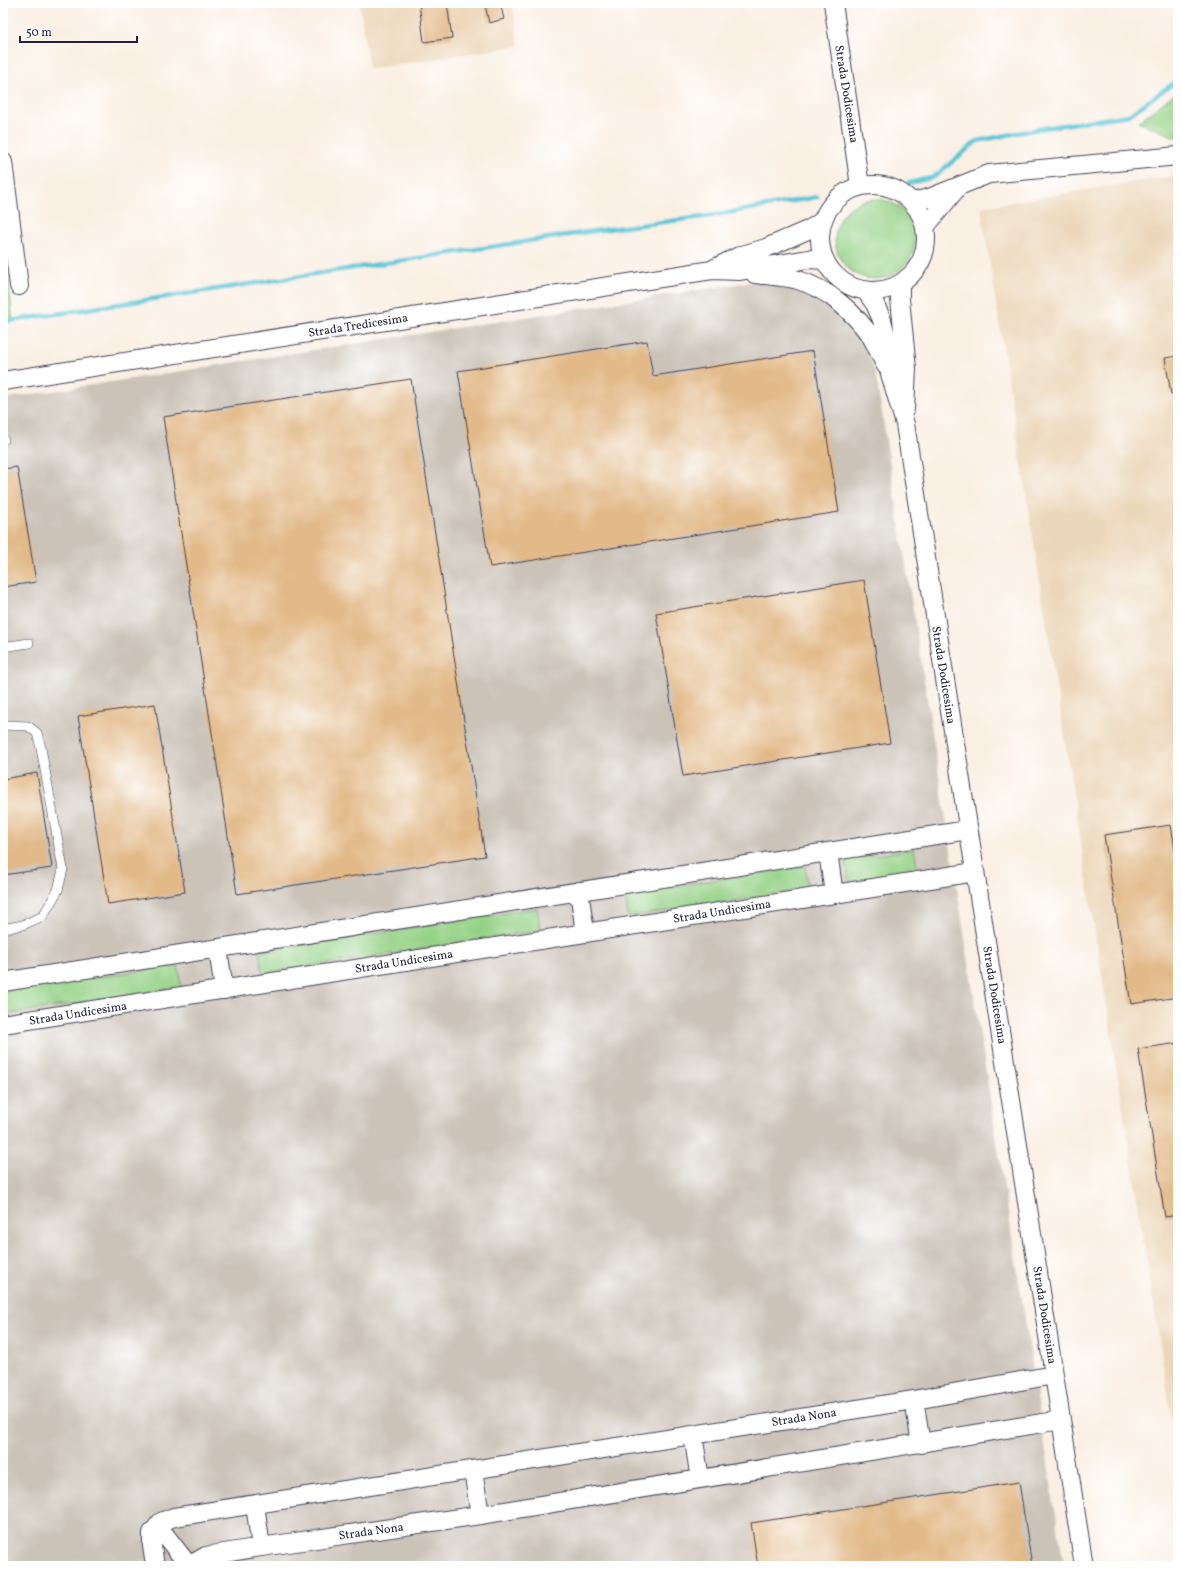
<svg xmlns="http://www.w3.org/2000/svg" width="1181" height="1569" font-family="Vollkorn,serif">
  <rect width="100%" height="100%" fill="#fff"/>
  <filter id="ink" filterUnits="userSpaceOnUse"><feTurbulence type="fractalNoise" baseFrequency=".025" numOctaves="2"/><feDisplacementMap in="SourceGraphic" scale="8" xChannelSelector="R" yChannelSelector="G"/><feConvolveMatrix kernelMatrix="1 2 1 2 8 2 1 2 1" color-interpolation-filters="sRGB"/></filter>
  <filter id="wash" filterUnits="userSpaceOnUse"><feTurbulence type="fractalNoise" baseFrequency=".012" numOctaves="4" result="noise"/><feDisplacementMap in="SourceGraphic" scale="16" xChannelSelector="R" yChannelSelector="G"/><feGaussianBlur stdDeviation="0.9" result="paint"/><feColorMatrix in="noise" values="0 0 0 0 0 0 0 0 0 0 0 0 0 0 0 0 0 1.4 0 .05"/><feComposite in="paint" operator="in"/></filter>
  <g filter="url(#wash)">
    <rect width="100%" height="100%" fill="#faefe3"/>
    <path fill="#ecd7ba" d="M359,3H512L519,46L369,69Z
      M1178,175V1459L981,207Z"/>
    <path fill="#cbc2b8" d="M770,281L811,291L843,314L869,352L876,376L1064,1566H3V399L749,282Z"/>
    <path fill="#95d186" stroke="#5c7a60" d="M1178,91V136L1175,137L1138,122Z
      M835 239a40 40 0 1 1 80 0a40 40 0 1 1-80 0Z
      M3,228L13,320L3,322Z
      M914,849L918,870L849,882L845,860Z
      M805,866L808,889L628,917L625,894Z
      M537,908L541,930L263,974L259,952Z
      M178,965L181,987L3,1015V992Z"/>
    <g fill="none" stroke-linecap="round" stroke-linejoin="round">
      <path stroke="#5cc6d6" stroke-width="4.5" d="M909,183L934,177L977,141L1044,128L1129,115L1178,80
        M3,322L594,231L710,216L817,197"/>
    </g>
    <g id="blocks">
      <path fill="#e2b988" d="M419,3H447L452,38L424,42Z
        M493,3H500L504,19L489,23L485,5Z
        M647,341L653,376L813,351L839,512L490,567L458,371Z
        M1178,356V394H1171L1165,358Z
        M411,379L485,856L237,894L163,417Z
        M17,467L36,582L3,587V469Z
        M864,580L890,743L683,776L656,613Z
        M155,704L185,892L108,904L78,716Z
        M37,773L52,868L3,875V779Z
        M1171,825L1178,869V997L1131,1004L1104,835Z
        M1178,1043V1215L1165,1217L1138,1049Z
        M1019,1482L1032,1566H758L751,1523Z"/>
    </g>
  </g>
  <g filter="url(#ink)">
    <use href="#blocks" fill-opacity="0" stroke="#424154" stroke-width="1"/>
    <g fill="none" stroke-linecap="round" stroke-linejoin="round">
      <g stroke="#424154" stroke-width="10">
        <path id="lane" d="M3,440H4
          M3,647L29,643
          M3,725L28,726L37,733L41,748L63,869L58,890L43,916L23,925L3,929"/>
      </g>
      <g stroke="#424154" stroke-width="20">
        <path id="street" d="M833,3L860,186
          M3,162L19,286
          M820 238a53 53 0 1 1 106 0a53 53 0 1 1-106 0Z
          M912,202L929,198L989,174L1178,156
          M925,227L958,187
          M713,269L739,256L766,248L810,229L822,221
          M755,274C769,276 784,276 798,280C828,289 854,312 872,338C877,347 881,357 886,366
          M900,284V299L907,369L905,409
          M865,290L875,304L882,320L887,340L890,374L905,424L1084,1566
          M3,381L712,270L740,271L808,259L825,260
          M828,852L834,894
          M579,891L585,932
          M218,949L224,990
          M3,982L968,830
          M3,1024L975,872
          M914,1400L921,1444
          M693,1435L700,1479
          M473,1470L480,1515
          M255,1505L261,1547
          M158,1526L189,1566
          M155,1566L152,1546V1533L161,1522L174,1517L914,1400L1054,1375
          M192,1566L194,1563L206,1556L261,1547L480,1515L1061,1420"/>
      </g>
      <use href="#lane" stroke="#fff" stroke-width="9"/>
      <use href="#street" stroke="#fff" stroke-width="18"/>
    </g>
  </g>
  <g text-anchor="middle" stroke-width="3" stroke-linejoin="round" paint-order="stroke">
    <g font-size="12" fill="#22223b" stroke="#fff">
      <text transform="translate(847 94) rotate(81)" y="4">Strada Dodicesima</text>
      <text transform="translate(358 325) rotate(-9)" y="4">Strada Tredicesima</text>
      <text transform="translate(944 675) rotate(81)" y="4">Strada Dodicesima</text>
      <text transform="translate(722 911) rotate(-9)" y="4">Strada Undicesima</text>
      <text transform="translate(404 961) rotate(-9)" y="4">Strada Undicesima</text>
      <text transform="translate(995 995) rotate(81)" y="4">Strada Dodicesima</text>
      <text transform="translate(78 1013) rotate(-9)" y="4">Strada Undicesima</text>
      <text transform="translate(1045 1315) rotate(81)" y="4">Strada Dodicesima</text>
      <text transform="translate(804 1417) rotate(-9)" y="4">Strada Nona</text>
      <text transform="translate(371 1531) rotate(-8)" y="4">Strada Nona</text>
    </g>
  </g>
  <rect width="1181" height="1569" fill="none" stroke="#fff" stroke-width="16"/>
  <path d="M20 36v6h117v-6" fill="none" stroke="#22223b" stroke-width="2"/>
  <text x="26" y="36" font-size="12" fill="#22223b" stroke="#ffffff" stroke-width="3" paint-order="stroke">50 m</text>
</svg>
